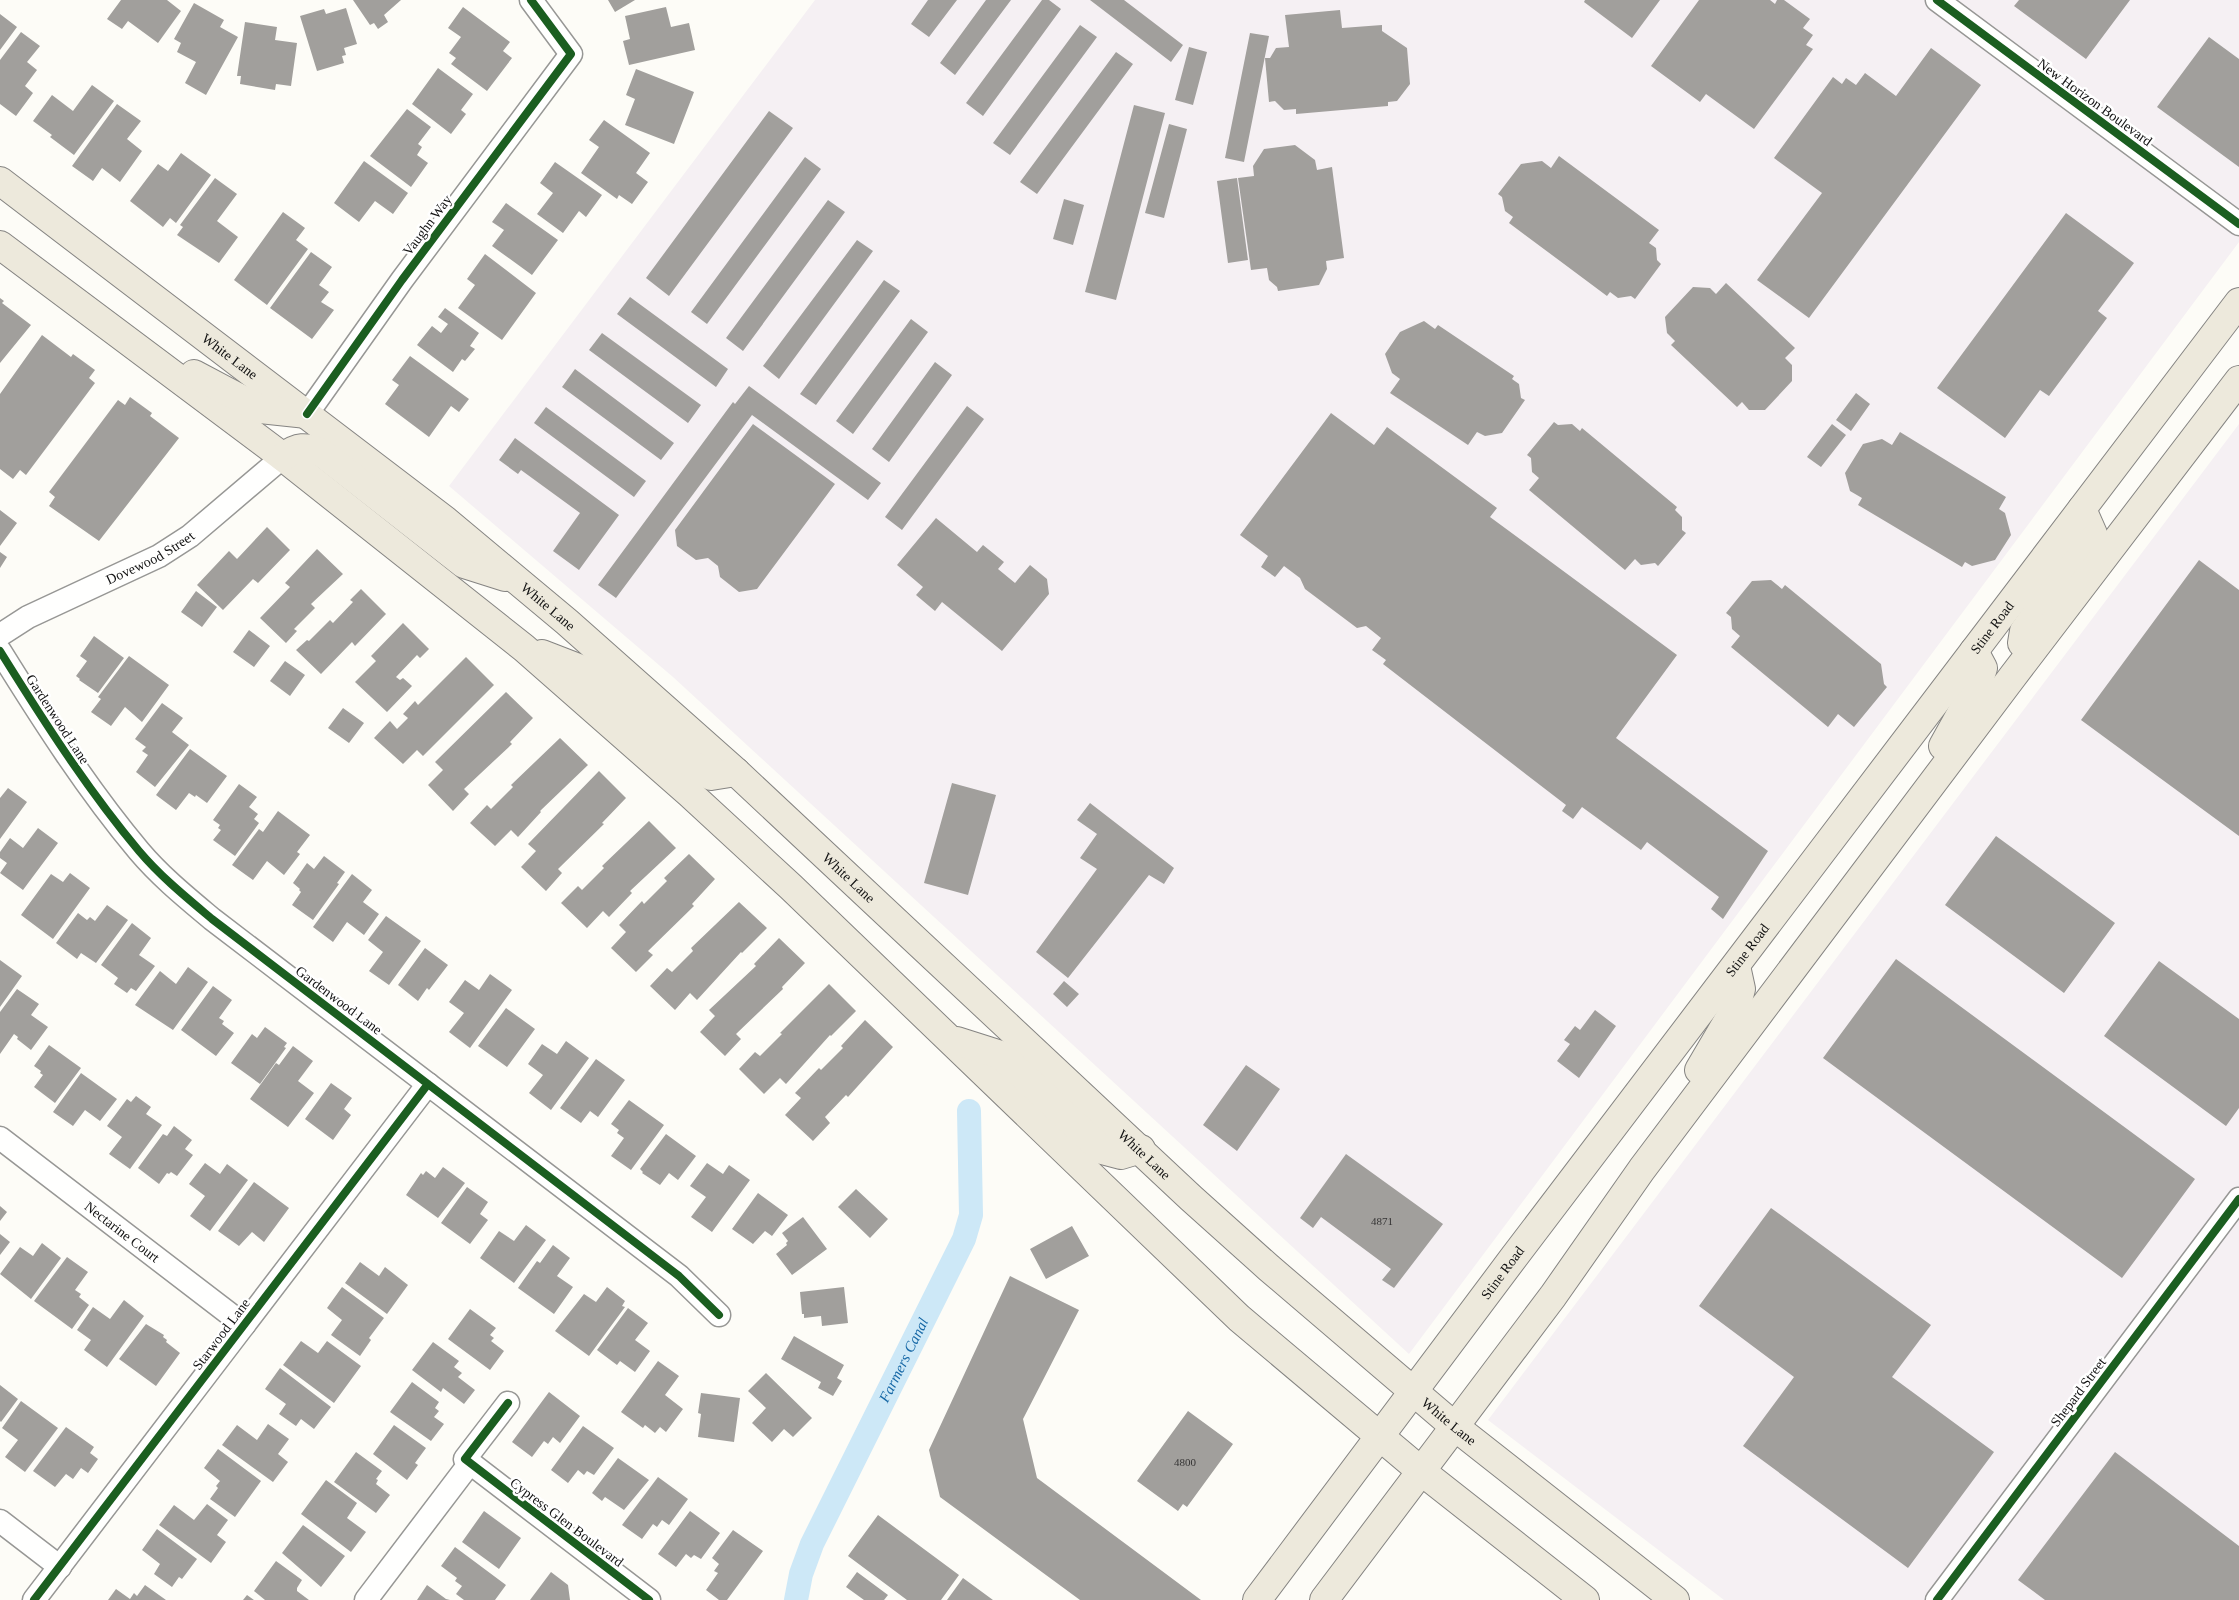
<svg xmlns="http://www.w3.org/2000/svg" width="2239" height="1600" font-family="'Times New Roman',serif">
  <rect width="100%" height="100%" fill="#fdfcf7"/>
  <path fill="#f5f0f3" d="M815,0H2239V242L1409,1354L673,677L449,486Z
    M2239,424V1600H1724L1488,1420Z"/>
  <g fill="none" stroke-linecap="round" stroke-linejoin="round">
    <path stroke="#cde8f7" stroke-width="24" id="s1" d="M796,1600L801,1574L812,1544L964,1239L971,1215L969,1111"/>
  </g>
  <path fill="#a19f9c" d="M121,0H167L181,11L158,43L128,21L122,29L107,19Z
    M353,0H401L384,15L388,22L378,29L374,23L370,25Z
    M608,0H635L615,12Z
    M928,0H957L929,37L911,24Z
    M986,0H1011L955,75L940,63Z
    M1042,0H1049L1061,9L983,116L966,103Z
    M1090,0H1124L1183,45L1171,62Z
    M1585,0H1660L1632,38L1584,2Z
    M1699,0H1770L1775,4L1777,0H1784L1810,19L1803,28L1813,35L1806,45L1813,49L1754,129L1706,94L1700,102L1651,66Z
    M2019,0H2130L2086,59L2014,6Z
    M194,3L224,20L220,27L238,37L206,95L185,83L196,62L177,52L181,43L174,39Z
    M463,7L510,42L503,51L512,58L487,91L451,64L456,58L449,53L461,37L448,28Z
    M666,7L671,27L689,23L695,50L629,65L623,41L630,39L625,16Z
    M346,8L357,44L344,48L346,55L342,56L344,63L317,71L300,16L324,9L326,14Z
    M1340,10L1342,28L1382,25V31L1407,48L1410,84L1397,101L1388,102V106L1296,114V109L1284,110L1275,101L1269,102L1265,58H1270L1276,48L1289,47L1285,15Z
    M0,14L17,27L0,50Z
    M245,22L277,27L275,40L297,43L291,86L276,84L275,90L240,84L241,76H237Z
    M1080,25L1097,37L1010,155L993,143Z
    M21,32L40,46L27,62L37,70L25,86L33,93L16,116L0,104V60Z
    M1250,33L1269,36L1244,162L1225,158Z
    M2209,37L2239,59V167L2157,107Z
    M1189,47L1207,52L1193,105L1175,100Z
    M1931,48L1981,85L1809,318L1757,280L1822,193L1774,158L1833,77L1842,84L1846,78L1856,85L1865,73L1896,96Z
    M1116,52L1133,64L1037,194L1020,182Z
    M438,68L473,94L461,110L466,114L451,134L412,104Z
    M636,69L694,92L674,144L625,125L635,99L626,95Z
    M92,85L114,101L74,155L50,137L52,135L33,121L52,95L73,111Z
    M117,104L141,121L127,139L142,151L120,182L102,168L93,181L72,166Z
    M1134,105L1165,113L1116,300L1085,292Z
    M407,109L431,127L418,144L422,147L417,155L428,163L411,187L370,156Z
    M769,111L793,128L669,296L646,278Z
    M604,120L650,153L636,173L648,182L632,204L619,195L617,199L581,173L599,147L589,140Z
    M1169,124L1187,129L1164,218L1145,213Z
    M1295,145L1315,160L1317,170L1332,167L1344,258L1326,261L1327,269L1319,285L1278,291L1277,287L1269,280L1267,268L1251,270L1238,178L1254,176L1253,166L1264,149Z
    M181,153L211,175L176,223L170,218L163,227L130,201L158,164L168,171Z
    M1559,156L1659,230L1649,243L1656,248L1657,260L1661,264L1635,299L1631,296L1618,298L1610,292L1607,296L1509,223L1513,217L1505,211L1502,197L1498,194L1521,164L1542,161L1551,168Z
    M805,157L821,169L707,324L691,312Z
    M364,161L408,193L393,214L375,201L359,222L334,203Z
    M555,162L602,195L586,217L579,211L563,233L537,214L553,193L540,183Z
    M215,178L237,194L217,221L238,237L219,263L177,235L183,227L180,225Z
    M1237,178L1248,260L1228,263L1217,181Z
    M1064,199L1084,205L1073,245L1053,239Z
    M828,200L845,212L743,351L726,338Z
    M506,203L558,240L532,275L492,246L504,230L492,222Z
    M283,212L305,228L296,240L308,249L267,305L234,280Z
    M2066,213L2134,263L2098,311L2107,318L2049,396L2040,390L2005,438L1937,388Z
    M857,240L873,251L779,379L763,366Z
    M311,252L332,267L319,285L329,292L321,302L334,310L312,339L270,308Z
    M485,254L536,293L502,340L458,308L475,285L467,279Z
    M884,280L900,291L816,405L800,394Z
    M1726,283L1795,348L1785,358L1792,365V381L1765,410H1749L1742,402L1737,407L1671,345L1675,341L1667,333L1665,317L1693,287L1710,288L1716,294Z
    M630,297L728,369L716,387L617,314Z
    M0,298L4,301L2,303L31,325L0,363Z
    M445,308L479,333L470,346L475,349L465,361L462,359L453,372L417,345L432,326L441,333L448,324L438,317Z
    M911,319L928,332L853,434L836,421Z
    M1424,321L1435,329L1438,325L1514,376L1512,379L1519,384L1521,398L1525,400L1502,433L1485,436L1477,432L1468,445L1390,393L1400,379L1392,373L1385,354L1400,332Z
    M602,333L701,405L688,423L589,350Z
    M42,335L71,357L73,354L95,370L89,378L95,383L26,475L20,470L13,479L0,469V394Z
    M410,356L469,399L459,412L451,406L429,437L385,404L399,385L392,380Z
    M935,362L952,375L889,462L872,449Z
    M575,369L674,443L661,460L562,387Z
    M749,386L881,483L868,500L752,415L616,598L598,585L733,402L735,404Z
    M1856,393L1870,404L1851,431L1836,420Z
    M130,397L152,413L150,416L179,438L99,541L49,506L55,497L49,492L118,400L125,405Z
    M967,406L984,419L902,530L885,517Z
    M546,407L646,481L634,497L534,423Z
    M1331,413L1374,445L1387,427L1497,508L1490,517L1677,655L1616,738L1768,851L1723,919L1711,909L1719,897L1647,842L1641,850L1582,807L1573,819L1562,811L1566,805L1383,664L1386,660L1372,650L1381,638L1366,626L1357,628L1305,589L1300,578L1284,566L1275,577L1261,567L1268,556L1240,535Z
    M1554,422L1558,425L1572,424L1580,431L1582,428L1677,507L1675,510L1682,517V530L1686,533L1658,566L1655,563L1641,565L1635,559L1625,570L1529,490L1539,478L1532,472L1531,458L1527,455Z
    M753,424L835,484L757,589L739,592L720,577L718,566L708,558L696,560L677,546L675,530Z
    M1832,424L1846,435L1821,467L1807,457Z
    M1900,432L2006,497L1999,509L2005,513L2011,535L1995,560L1972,566L1965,562L1962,567L1858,505L1862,498L1850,491L1845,473L1863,444L1882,439L1892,445Z
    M515,438L619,515L579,570L553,551L580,513L521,470L518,474L499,460Z
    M0,510L17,523L0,546Z
    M936,518L977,552L983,545L1004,562L998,569L1015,583L1030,565L1047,579L1049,594L1002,651L942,602L935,611L916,595L923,587L897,565Z
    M267,527L290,550L258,583L253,579L223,610L197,585L229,551L237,559Z
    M317,549L343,574L311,604L315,608L294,629L297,631L286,643L260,618L290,587L285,583Z
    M0,552L7,557L0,568Z
    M2199,560L2239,590V836L2081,720Z
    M1771,580L1782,589L1785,585L1881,664L1884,684L1887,687L1854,727L1838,714L1828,727L1731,647L1740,636L1732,629L1731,617L1726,613L1752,581Z
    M361,589L386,614L355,646L352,642L321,674L296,650L307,640L309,641L330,620L333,623L353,602L350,600Z
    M196,591L217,607L202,627L181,612Z
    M403,623L429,649L420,658L417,655L396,677L400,680L403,678L412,686L387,712L355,682L376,661L371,656Z
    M249,630L270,646L254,667L233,652Z
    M94,636L124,658L98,693L79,680L80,679L76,676L87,661L80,656Z
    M129,656L169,685L142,722L125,707L111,726L91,712L101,699L98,697Z
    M466,657L494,685L423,756L417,750L403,764L374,738L390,721L397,729L408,718L403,714L415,701L418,705Z
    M285,661L305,675L290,696L270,681Z
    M506,692L533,718L510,742L512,744L464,789L469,794L453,811L428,785L443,770L435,762Z
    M162,703L183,718L172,732L189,745L155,787L136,772L148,755L142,751L146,747L135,739Z
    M343,708L364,723L349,743L328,728Z
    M560,738L588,765L540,811L541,812L518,837L511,830L495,846L470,823L487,805L491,809L513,787L511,785Z
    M190,749L227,776L207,803L196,795L195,797L189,793L176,810L156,795Z
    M599,771L626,798L602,823L604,824L558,869L562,873L546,891L521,867L536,851L528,844Z
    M952,783L996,795L968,895L924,883Z
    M239,784L257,797L249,807L258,814L254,819L259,823L235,856L213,840L221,830L218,828L220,825L213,820Z
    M8,788L27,802L0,839V798Z
    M1090,803L1174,868L1164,884L1149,875L1068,978L1036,952L1097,869L1080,858L1097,834L1077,820Z
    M278,811L310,835L297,852L300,854L284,875L267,861L253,880L232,865L259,829L263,832Z
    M649,821L676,848L630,891L632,893L609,917L603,911L587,928L561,903L578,886L582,890L604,868L602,866Z
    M38,828L58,843L23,890L0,873L7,863L0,858V852L10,838L23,848Z
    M1996,836L2115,923L2064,993L1945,905Z
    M689,854L715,879L692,904L694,906L648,951L653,955L636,972L611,948L626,932L619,925L642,901L644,904L667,881L664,878Z
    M324,856L345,872L337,883L339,884L313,920L292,905L301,892L299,890L300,889L293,883L307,863L314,869Z
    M70,873L90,888L53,939L21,915L51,874L63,882Z
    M352,874L372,890L363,902L379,914L364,935L347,922L333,942L313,927Z
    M739,902L767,928L742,953L741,952L697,1000L690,993L675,1010L650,986L667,968L672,972L693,951L691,948Z
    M107,905L128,920L96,963L81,953L77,959L56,943L78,913L87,920L90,917L95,921Z
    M386,916L421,941L389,985L369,971L383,952L368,940Z
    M132,923L151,938L139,955L155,966L136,991L131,988L127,993L114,984L118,978L101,965Z
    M779,938L805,963L782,987L783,989L736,1034L741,1039L725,1056L700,1032L715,1016L709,1010L756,966L754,964Z
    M425,948L448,965L429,990L427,988L418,1001L398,985Z
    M1896,959L2195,1179L2122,1278L1823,1058Z
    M0,960L22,976L0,1007Z
    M2159,961L2239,1019V1108L2226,1126L2104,1036Z
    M188,967L208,982L173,1030L135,1005L160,971L176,984Z
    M490,974L512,990L470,1048L449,1032L464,1013L449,1002L465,980L479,990Z
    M1064,981L1079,994L1067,1007L1053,994Z
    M829,984L856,1011L831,1036L830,1035L786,1084L780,1078L764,1094L739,1069L755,1052L760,1056L782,1034L780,1033Z
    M213,986L232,1000L219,1018L224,1021L222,1024L234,1033L216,1056L181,1030Z
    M17,989L39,1004L31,1015L48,1027L31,1050L17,1039L18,1037L14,1034L0,1054V1012Z
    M506,1008L535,1029L507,1067L478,1046Z
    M1595,1010L1616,1026L1579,1078L1557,1061L1570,1044L1564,1040L1575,1026L1580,1030Z
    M865,1020L893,1047L848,1097L846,1095L825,1117L830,1123L813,1141L785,1115L801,1098L795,1093L819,1068L821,1070L843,1048L841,1046Z
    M265,1027L287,1043L284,1047L286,1048L260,1084L231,1063L252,1034L257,1038Z
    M566,1041L589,1058L551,1110L529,1093L543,1075L528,1064L542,1044L557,1054Z
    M49,1045L81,1068L55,1103L34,1087L43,1075L40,1073L41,1071L34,1066Z
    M293,1046L313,1061L298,1081L314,1093L288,1127L250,1099L276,1063L279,1065Z
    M596,1059L625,1080L598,1117L590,1111L581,1123L560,1108Z
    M1246,1065L1280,1089L1237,1151L1203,1125Z
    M81,1073L117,1099L100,1121L85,1110L73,1126L53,1112Z
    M331,1083L352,1098L344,1109L351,1115L333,1140L305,1119Z
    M136,1096L151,1107L146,1114L162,1125L130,1169L109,1154L122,1137L107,1126L127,1099L131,1102Z
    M629,1100L664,1125L631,1170L611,1156L624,1138L617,1133L619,1130L611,1124Z
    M174,1126L192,1140L185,1149L193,1155L177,1176L171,1172L169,1174L167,1173L159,1184L138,1168L163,1134L167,1136Z
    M666,1134L696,1156L678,1180L669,1173L660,1185L642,1173L643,1172L640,1169Z
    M1346,1154L1443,1224L1394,1288L1382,1280L1391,1269L1321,1217L1313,1228L1300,1218Z
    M205,1163L220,1174L227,1164L248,1180L210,1231L190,1216L205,1196L189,1184Z
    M707,1163L723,1174L729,1165L750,1180L712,1232L691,1217L706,1197L690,1186Z
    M443,1167L465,1183L438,1218L406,1195L421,1173L423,1175L426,1171L435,1178Z
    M254,1182L289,1208L264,1242L252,1232L239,1246L218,1231Z
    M467,1187L488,1202L480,1214L488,1220L470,1244L441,1223Z
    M856,1189L888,1219L870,1238L838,1207Z
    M758,1193L788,1215L772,1236L765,1231L753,1244L732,1229Z
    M0,1206L7,1212L0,1221Z
    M1771,1208L1931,1325L1892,1377L1994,1452L1908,1568L1743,1446L1794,1377L1699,1306Z
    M803,1217L827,1249L792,1275L776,1254L787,1245L786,1243L788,1241L782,1233Z
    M526,1225L546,1240L514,1283L480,1258L499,1231L514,1241Z
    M1072,1226L1089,1256L1046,1279L1030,1249Z
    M0,1234L10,1242L0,1255Z
    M42,1243L61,1258L31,1299L0,1274L20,1247L33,1256Z
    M553,1245L570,1258L557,1276L573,1287L554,1314L518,1288L537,1261L540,1263Z
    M67,1257L88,1272L75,1290L81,1294L79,1297L89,1305L72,1329L34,1301Z
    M360,1262L379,1276L385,1267L408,1285L387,1314L345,1283Z
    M1010,1276L1079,1310L1023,1419L1037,1478L1201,1600H1080L940,1497L929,1450Z
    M342,1287L384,1318L369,1338L371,1340L360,1356L331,1335L342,1320L327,1308Z
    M607,1287L625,1301L622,1306L625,1307L589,1356L555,1331L584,1294L596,1302Z
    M844,1287L848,1323L822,1326L821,1316L804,1318V1314H802L800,1292Z
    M124,1300L144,1316L107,1367L84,1350L91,1340L77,1330L93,1307L110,1319Z
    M628,1308L648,1323L635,1340L650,1351L635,1372L620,1361L617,1365L597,1350Z
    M470,1309L496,1328L490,1335L494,1338L491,1341L504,1351L490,1370L448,1339Z
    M146,1324L164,1335L163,1337L167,1340L166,1342L180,1353L156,1386L119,1359Z
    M794,1336L844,1365L837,1378L842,1381L833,1396L818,1388L821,1382L781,1359Z
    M301,1341L318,1353L327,1341L361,1366L334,1403L283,1365Z
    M433,1342L459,1361L454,1367L462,1373L458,1377L475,1390L464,1404L443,1388L441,1392L412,1370Z
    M658,1361L679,1376L665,1395L683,1409L666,1432L660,1427L655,1433L645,1425L643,1428L621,1412Z
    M280,1368L331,1407L314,1429L301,1419L296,1426L279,1414L286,1404L265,1389Z
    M766,1373L812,1418L793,1437L784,1429L772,1442L752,1423L766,1408L748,1391Z
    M412,1382L439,1402L435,1408L439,1411L434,1417L444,1424L431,1441L390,1412Z
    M0,1385L18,1399L1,1422L0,1421Z
    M549,1392L580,1416L560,1443L553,1437L548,1444L544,1441L532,1457L512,1442Z
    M701,1393L740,1398L734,1442L698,1437L701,1414L698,1413Z
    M21,1401L58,1428L25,1472L5,1457L18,1440L2,1428Z
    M1188,1411L1233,1444L1187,1507L1183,1504L1178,1511L1137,1481Z
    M268,1424L289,1439L278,1454L288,1462L273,1482L222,1445L237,1425L257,1440Z
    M394,1425L426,1448L415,1463L418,1465L407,1480L373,1454Z
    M583,1426L614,1448L594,1475L587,1471L584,1475L578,1470L568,1483L551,1470Z
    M66,1427L94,1447L90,1453L98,1459L88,1473L81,1468L73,1479L66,1474L55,1487L33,1471Z
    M218,1449L261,1481L235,1517L210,1499L218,1488L216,1486L220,1481L204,1468Z
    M356,1452L382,1471L376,1479L378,1480L376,1484L390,1495L376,1513L334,1482Z
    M2115,1452L2239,1546V1600H2045L2018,1580Z
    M618,1458L649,1480L624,1510L605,1497L602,1501L592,1493Z
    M658,1477L688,1499L669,1525L662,1520L657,1527L653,1524L642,1539L622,1525Z
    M326,1480L357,1503L347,1518L366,1532L351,1552L301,1514Z
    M207,1504L228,1520L217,1535L226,1542L211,1563L159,1525L174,1505L194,1520Z
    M484,1511L521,1538L499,1569L462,1542Z
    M690,1511L720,1533L701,1559L694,1555L691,1558L686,1554L676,1567L658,1554Z
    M878,1515L959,1575L941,1600H907L848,1556Z
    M303,1525L345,1556L321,1587L282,1553Z
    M157,1529L197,1559L182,1579L179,1577L172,1587L154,1574L160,1564L142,1550Z
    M733,1530L763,1551L727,1600H719L706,1590L718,1573L714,1571L719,1564L712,1558Z
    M455,1547L506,1585L495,1600H464L456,1594L462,1586L455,1581L457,1578L441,1566Z
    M276,1561L302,1580L297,1588V1591L309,1600H265L254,1591Z
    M551,1572L568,1585L570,1600H530Z
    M857,1572L888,1595L884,1600H864L846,1587Z
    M963,1578L993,1600H947Z
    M145,1585L166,1600H108L116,1589L130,1599L134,1593L137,1596Z
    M427,1585L446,1599L450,1600H417Z
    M247,1595L254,1600H243Z"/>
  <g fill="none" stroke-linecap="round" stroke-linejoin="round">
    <g stroke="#979795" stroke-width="25">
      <g id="minor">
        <path d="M1937,0L2239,224"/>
        <path d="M307,414L402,280L571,54L531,0"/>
        <path id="s2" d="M0,635L28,617L159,556L190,536L283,457"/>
        <path d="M0,651C43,720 87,789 139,851C161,877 187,898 212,919L679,1276L719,1315"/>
        <path id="s3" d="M0,1138L244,1325"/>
        <path d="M508,1403L465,1459L649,1600"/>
        <path d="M0,1521L60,1567"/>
        <path d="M34,1600L428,1084"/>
        <path d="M366,1600L470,1463"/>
        <path d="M1937,1600L2239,1199"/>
      </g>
    </g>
    <g stroke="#858482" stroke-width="30">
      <g id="major">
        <path id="s4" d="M0,181L446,521L567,622L736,772L1191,1198L1269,1268L1454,1426L1675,1600"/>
        <path d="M0,245L283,457L524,648L689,793L791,887L1239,1318L1421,1471L1585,1600"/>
        <path d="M194,374L260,409L307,414"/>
        <path d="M283,457C298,446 305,446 322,453L464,564L505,577"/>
        <path d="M2022,643L2024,631L2093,534L2082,509"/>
        <path d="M542,654L586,671L693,765L711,776L736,772"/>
        <path d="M1943,746L1978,683L1983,668L1974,651"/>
        <path d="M957,1041L1001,1055L1102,1150L1121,1155L1141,1149"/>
        <path d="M1699,1070L1736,1007L1741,989L1736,966"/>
        <path id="s5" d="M1257,1600L1514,1257L2239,302"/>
        <path d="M1324,1600L1553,1296L1642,1169L2013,676L2239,380"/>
      </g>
    </g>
    <use href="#minor" stroke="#fffffe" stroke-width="22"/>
    <use href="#major" stroke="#ede9dc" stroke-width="28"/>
    <g stroke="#fff" stroke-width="11">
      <path id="cycleway" d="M1937,0L2239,224
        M307,414L402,280L571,54L531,0
        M0,651C43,720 87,789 139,851C161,877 187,898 212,919L679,1276L719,1315
        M508,1403L465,1459L649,1600
        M34,1600L428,1084
        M1937,1600L2239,1199"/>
    </g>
    <use href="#cycleway" stroke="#1b5e20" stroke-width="8"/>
  </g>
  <g text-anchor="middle" stroke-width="5" stroke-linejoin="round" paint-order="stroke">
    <g font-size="11" fill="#353434">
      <text x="1382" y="1225">4871</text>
      <text x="1185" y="1466">4800</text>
    </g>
    <g font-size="14" fill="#111" stroke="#fff">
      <text transform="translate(2095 102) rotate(36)" y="5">New Horizon Boulevard</text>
      <text transform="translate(427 225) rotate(-53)" y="5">Vaughn Way</text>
      <text dy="5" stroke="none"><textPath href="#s4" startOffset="289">White Lane</textPath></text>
      <text dy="5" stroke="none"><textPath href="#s2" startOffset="169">Dovewood Street</textPath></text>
      <text dy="5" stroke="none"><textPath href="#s4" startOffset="694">White Lane</textPath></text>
      <text dy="5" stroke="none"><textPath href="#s5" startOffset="1219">Stine Road</textPath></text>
      <text transform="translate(58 719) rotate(57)" y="5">Gardenwood Lane</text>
      <text dy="5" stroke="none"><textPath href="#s4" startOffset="1099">White Lane</textPath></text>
      <text dy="5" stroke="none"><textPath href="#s5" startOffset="814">Stine Road</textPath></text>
      <text transform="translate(339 1000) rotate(37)" y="5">Gardenwood Lane</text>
      <text dy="5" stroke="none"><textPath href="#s4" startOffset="1504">White Lane</textPath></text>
      <text dy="5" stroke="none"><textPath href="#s3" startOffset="154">Nectarine Court</textPath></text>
      <text dy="5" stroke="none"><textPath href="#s5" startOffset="409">Stine Road</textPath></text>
      <text transform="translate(221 1334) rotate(-53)" y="5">Starwood Lane</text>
      <text transform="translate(2078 1392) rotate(-53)" y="5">Shepard Street</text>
      <text dy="5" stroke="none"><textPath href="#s4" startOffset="1909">White Lane</textPath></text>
      <text transform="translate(567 1522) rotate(37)" y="5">Cypress Glen Boulevard</text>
    </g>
    <g font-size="15" font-style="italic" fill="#1768a6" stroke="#fff">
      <text dy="5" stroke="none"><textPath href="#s1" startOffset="264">Farmers Canal</textPath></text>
    </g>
  </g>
</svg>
